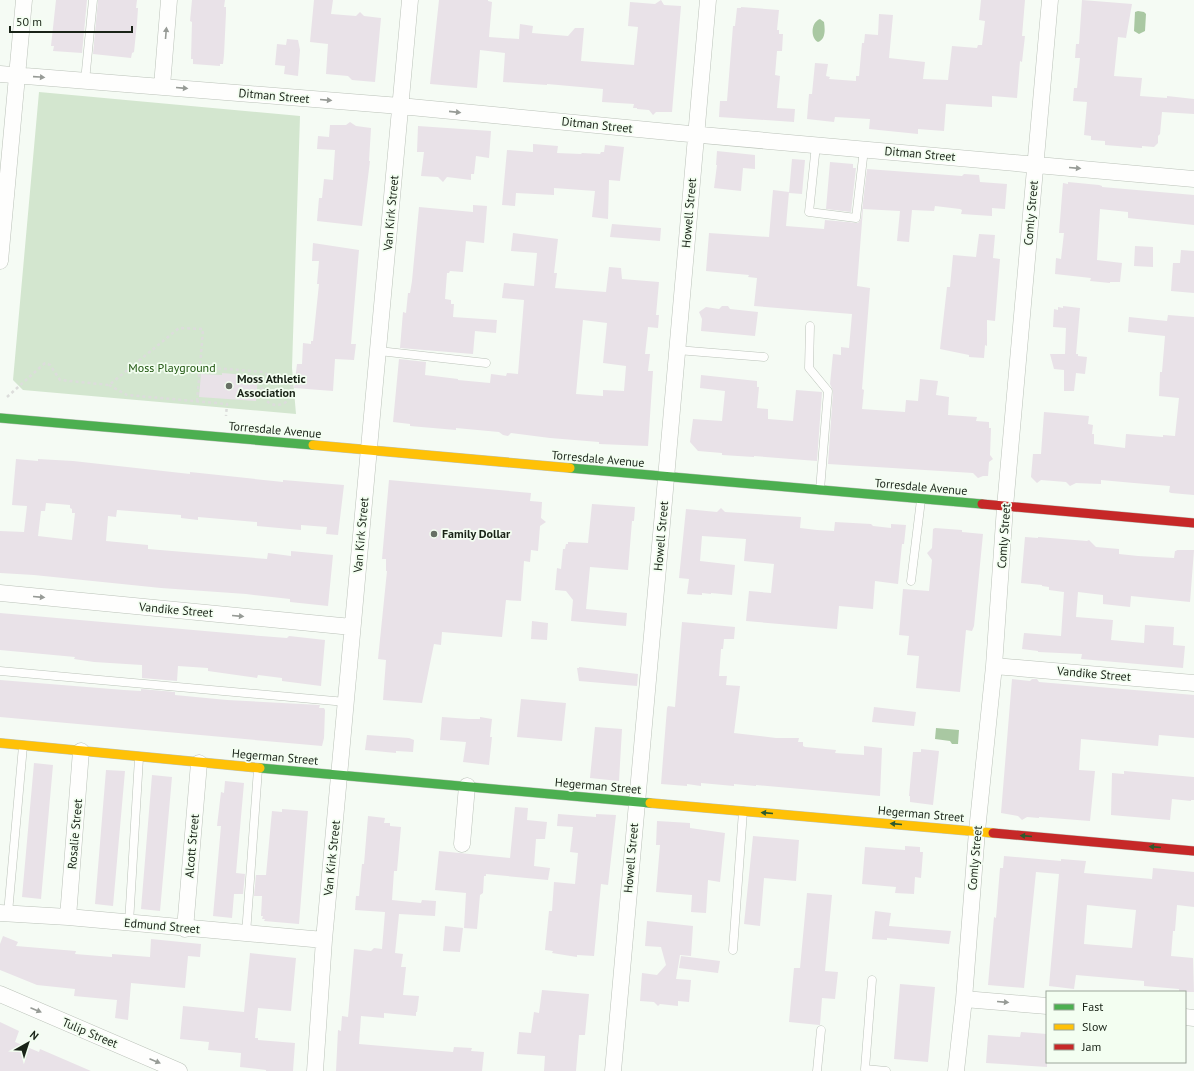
<svg xmlns="http://www.w3.org/2000/svg" width="1194" height="1071" font-family="'PT Sans',sans-serif">
  <rect width="100%" height="100%" fill="#f5fbf4"/>
  <path fill="#d3e6cf" d="M39,92L300,116L292,368L296,414L23,390L13,380Z"/>
  <path fill="#a9c8a2" d="M1138,11L1144,12L1146,14L1145,31L1139,34L1134,31L1135,12Z
    M820,19L824,22C825,29 826,39 818,42C810,38 811,22 820,19Z
    M936,728L959,730L958,744H952L950,741L935,739Z"/>
  <path fill="#e9e2e8" fill-rule="evenodd" d="M56,0H87L82,53L53,51L54,46H51Z
    M98,0H137L136,8H138L137,23L134,52L132,53L131,58L93,54Z
    M192,0H225L224,7H226V13L224,55L223,64H220V66L193,64V59H191L192,22L190,21Z
    M314,0H333L331,14L356,16L360,12L364,16L381,18L375,82L352,80L348,76L326,74L328,44L310,42Z
    M439,0H488V1L492,2L489,37L519,39L520,24L533,26L532,33L568,36L575,28H584L581,61L634,65L638,27L628,26L630,2L655,4L661,0L664,5L681,6L672,112H656L653,115L649,110L637,109V108H633L634,104L602,102L603,89L547,84V85L503,82L505,53L480,50L477,88L430,84Z
    M981,0H1025L1022,36H1025L1022,62L1020,61L1017,98L992,96V107L946,104L944,131L918,129V134L869,129L870,119L835,117L834,122L807,119L809,94H812L815,63L828,64L826,76L830,77L829,79L856,81V76H859L862,43H864L865,34L878,35L879,14L893,15L889,58L925,62L923,79L948,80L952,46L977,48L978,45H982L985,21L979,20Z
    M1082,0L1132,4L1126,38L1118,37L1114,76L1142,78L1140,96L1167,98V96L1194,99V114L1162,112L1160,134L1158,136V143L1154,147L1142,146V148L1105,145V141L1091,140V136L1084,135L1087,102L1073,101L1074,88H1077L1080,58H1075L1076,44H1079Z
    M741,7L779,10L777,30H779V34H783L782,51H777L775,75L780,76L777,108L795,109L794,122L719,117L720,101H727L733,26H735L737,8H741Z
    M287,39L298,40L300,50L298,76L284,74L285,66L275,65L277,44L286,45Z
    M350,122L356,126L371,128L369,161H370L362,226L317,221L319,198H322L324,179L333,180L335,150L317,149L318,136L329,137L330,125H346Z
    M418,126L491,131L489,158L476,156L474,174H471V180L447,177L443,182L438,177L421,176L424,152H417Z
    M533,144L558,146L557,153L581,154L582,153L600,154L601,152H604L605,145L624,147L620,181L609,180L608,219L592,217L595,191L554,188V195L516,193L515,206L502,205L507,150L533,152Z
    M717,151L755,155V169L743,168L741,191L714,188L717,165H716Z
    M792,159L805,160L802,194L789,193Z
    M830,162L853,164V168H856L851,212L826,209Z
    M867,169L962,176L964,174L979,175L980,182L1007,184L1005,209L992,208V216L961,214L962,210L960,209L935,206L934,211L912,210L909,242L897,241L900,211L863,209L857,286L870,288L862,389L864,390L862,409L905,412L906,400L918,401L920,379L938,381L936,395L949,397L948,415L977,417L976,421L989,422V428H991L990,455L993,459L989,462L988,476H983L978,478L973,473L828,464L833,391L830,384L833,354L841,355V347L849,348L852,314L754,306L757,278L748,277L749,275L706,271L709,233L769,237L773,190L789,192L786,226L824,229L825,220L858,223L861,219Z
    M1068,182L1099,185L1102,186V187L1194,195V225L1128,218V212L1100,209L1097,260L1122,263L1120,282H1110V283L1090,281L1091,278L1055,274L1056,258L1061,259L1064,233H1059L1063,183L1068,184Z
    M473,205L487,206L484,243L466,241L463,272L450,271L449,273H447L445,299L451,300V304H454L453,317L497,320L496,333L475,331L473,354L400,348L403,312L406,313L408,293H410L412,281L419,207L473,212Z
    M612,224L661,228L660,241L610,237Z
    M513,233L558,239L554,273H557L555,288L606,292L609,267L621,268L622,279L659,282L656,315H659L658,328L648,327L645,354H650L648,371H653L648,446L599,444V442L550,438L511,433L508,436L503,435L499,432L456,428V430L410,426V424L393,422L399,359L426,362L425,375L458,379V380L490,383L491,374L506,376L507,373L518,374L524,300L502,298L504,283L534,286L537,253L511,251ZM583,320L607,323L603,363L626,366L624,391L603,390V396L576,394Z
    M979,234L995,235L993,258L1000,259L995,321L987,320V346L985,345L984,358L969,357V355L940,349L947,287H950L953,255L976,257Z
    M313,243L359,250L351,344H356L354,360L335,359L333,391L294,388L297,364H302L303,343L311,344V341H313L319,284H317L319,261H312Z
    M1135,246L1153,247V267L1134,266Z
    M1181,250L1194,251V293L1171,291L1173,263H1180Z
    M722,306H728L730,309L758,312L755,336L701,331L702,319L699,312L706,307L719,309Z
    M1063,306L1080,308L1076,354H1078V356L1087,357L1085,374L1076,373L1074,391H1064V370L1054,369L1050,354H1065L1066,328L1053,327L1054,309L1058,310V307L1063,308Z
    M1168,315L1194,317V495L1171,493L1169,492L1170,486L1134,483L1101,480V484L1076,483L1070,486L1066,482L1041,480L1037,483L1031,477L1033,454H1041L1044,412L1089,416L1088,424L1093,425L1092,434H1094V444L1125,448L1126,434L1163,437V435L1175,436L1179,398L1159,396L1160,372H1162L1165,336L1128,332L1129,317L1167,321Z
    M222,373L258,376L256,401L199,397L201,374L222,375Z
    M701,375L757,381V387H759L757,408L768,409V419L793,421L796,390L822,392L817,461L754,456V457L722,455V453L698,451L690,442L693,419L722,421L725,391L700,388Z
    M16,459L38,461V459L73,461L190,474V472L283,482V480L344,485L338,535L326,534L327,527L301,525V530L257,526V522L198,517V520L181,518V515L117,510L116,517L108,516L106,541L148,545V549L267,559L268,553L291,556V551L333,555L328,606L290,602V599L246,594L161,588L34,575L0,573V531L24,532L27,506L12,505ZM46,503L70,505V508L72,509V513H75L72,540L38,536L41,511H45Z
    M389,480L531,493L530,501L542,502L541,518L546,522L540,526L538,551L531,550L530,562L524,561L521,601L506,600L502,637L442,632L441,645L434,644L422,703L383,700L386,660L378,659L387,571H386V559H382Z
    M592,504L635,507L634,521H632L628,570L590,567L586,609L627,613L626,626L571,621L573,600L566,591L555,590L557,568L561,569L563,549H565L566,544H568V542L588,543Z
    M721,508L725,512L801,517L800,528L817,530L834,531L835,522L871,524L873,526L891,528V524L906,525L904,544H902L898,584L875,581L873,609L839,606L837,629L746,621L749,591L771,593L774,564L744,561L746,539L702,536L700,561L735,565L732,595L711,593V594L702,593V595L687,594L689,579L679,578L686,509L717,512Z
    M935,528L962,530V532L983,534L974,626L972,631L966,630L960,692L916,688L919,656L907,655L909,636L899,635L903,589L929,591L932,560L927,553L932,548L933,529Z
    M1025,537L1038,538V537L1087,541L1089,540L1096,547L1119,549V554L1138,556L1174,558L1175,551H1176L1177,550H1194L1190,602L1131,596L1130,607L1103,604V595L1078,592L1076,617L1113,620L1111,640L1144,643L1145,625L1174,627L1173,645L1185,646L1183,668L1081,659L1082,654L1038,652V651L1022,649L1024,633L1061,636L1064,592L1049,590V587L1042,586V585L1021,583Z
    M0,613L261,636L287,638L289,636L325,640L321,686L282,681V678L258,675L257,678L208,671V668L178,666L177,681L142,678V665L94,662L74,659L75,657L0,650Z
    M532,621L548,623L547,640L531,639Z
    M682,622L735,627L734,639H724L723,649H721L719,676H727L726,685L740,686L734,733L776,738H799L798,742H803V746L805,747L836,750L835,753L864,755V746L882,748L880,796L756,785V786L734,784V786L701,783V786L687,784V786L661,784L667,708L668,706L675,707Z
    M579,667L638,674L637,686L579,681L577,668H579Z
    M1012,679L1030,681L1032,679H1037L1039,682L1194,695V738L1159,735L1158,746L1081,739L1079,770L1095,771L1090,821L1039,817V818L1027,817L1022,820L1018,816L1001,813Z
    M0,680L124,690L141,691V689L175,692V695L227,700L320,705L319,708H324L325,710L324,738L322,746L0,717Z
    M521,699L566,703L562,741L517,737Z
    M874,707L916,712L914,726L872,722Z
    M442,717L469,719H480V717L492,719L490,737H492L489,765L463,762L466,742L440,740Z
    M595,727L622,729L619,781L590,778Z
    M367,735L409,738L414,740L413,752L396,751V753L365,750Z
    M921,749L939,751L933,805L910,802V796H909L913,752H921Z
    M34,763L53,765L41,899L22,897Z
    M106,770L125,771L113,906L95,904Z
    M1124,771L1194,777V800H1191V801L1172,799L1170,820L1111,815L1112,773L1124,774Z
    M152,775L172,777L160,911L141,909Z
    M225,781L244,783L236,873L245,874L243,894H234L232,918L213,916L221,826H217L221,792L224,793Z
    M515,807L528,808L527,820L547,822L545,839H536L534,866L550,868L548,880L486,874V876H484L483,893L480,895L477,929L464,928L466,893L435,890L439,851L510,858Z
    M282,809L308,811L299,924L264,921L265,919H262L263,916H261L262,896H254L256,875H266L272,811L282,812Z
    M558,814L596,817V814L616,815L608,885L601,884L594,956L577,955V957L552,953L553,951L545,950L549,911H552L554,882L575,884L578,853L570,852L573,827L557,826Z
    M368,816L385,818L384,823H390V826L401,827L397,871H394L392,900L421,903L422,900L436,901L435,916L399,914L395,953L403,954L401,967H406L403,995L419,996L417,1012H416V1016L384,1013V1018L361,1016L359,1044L453,1052L454,1047L472,1048L471,1051L484,1052L482,1071H336L338,1030L341,1031L342,1016L348,1017L354,949L371,951L374,948L382,949L385,912L355,910L356,896H359L362,864H364Z
    M657,821L690,823V828L725,833L720,882L708,880L706,913L691,912L692,895L656,892L660,845H656Z
    M753,836L799,840L796,881L764,878L760,926L744,924Z
    M905,846L920,847V852H923L921,878L915,877L914,894L895,893L896,887L862,884L865,847L905,850Z
    M1004,856L1061,861V859L1086,861L1084,873L1152,879L1153,868L1194,872V907L1177,905L1175,931H1173L1171,956L1193,958L1194,992H1179V989L1144,986V981L1076,975L1074,989L1049,986L1059,874L1036,872L1024,988L988,985L994,917L996,918L1000,868H1003ZM1087,905L1136,910L1132,948L1084,944Z
    M807,893L832,895L825,971L838,972L835,999L822,998L820,1025H819L789,1022L794,968H800Z
    M875,911L891,913L889,926L951,931L949,944L887,938V940L872,939Z
    M647,921L693,926L691,956L680,955L676,979L691,980L689,1002L678,1001V1006L660,1004L658,1006L654,1002L640,1001L642,973L657,975L666,965L661,947L645,946Z
    M445,926L463,928L460,952L443,951Z
    M3,936L18,942L16,946L76,951L75,954L112,957V954L150,957L151,939L201,944L200,957L188,956L185,988L131,983L128,1020L115,1018L117,1000L74,996L75,989L37,985L0,970V944Z
    M250,953L296,958L291,1011L258,1008L255,1038H258V1040L295,1043L293,1071H266V1070L240,1067L241,1053L208,1050L209,1042L180,1039L183,1006L244,1012Z
    M681,956L720,961L718,973L679,968Z
    M900,984L935,987L928,1062L894,1059Z
    M542,990L589,994L585,1035H579L576,1071H544L545,1056L517,1054L519,1032L531,1033L534,1012L539,1013Z
    M0,1022L19,1031L15,1042L39,1052L40,1049L91,1071H0Z
    M1021,1032L1047,1034V1067L986,1063L988,1035L1020,1037Z"/>
  <g fill="none" stroke-linecap="round" stroke-linejoin="round">
    <g stroke="#bbc2b9" stroke-width="9">
      <path id="lane" d="M85,81L93,0
        M816,145L809,212L856,218L864,149
        M810,326L809,368L828,391L820,490
        M677,350L764,357
        M379,351L486,363
        M911,581L921,500
        M0,671L346,702
        M8,913L23,746
        M129,923L139,758
        M246,934L258,769
        M733,950L743,811
        M872,980L865,1069L886,1071
        M817,1071L821,1030"/>
    </g>
    <g stroke="#bbc2b9" stroke-width="17">
      <path id="street" d="M0,74L400,106L679,133L1194,179
        M162,86L169,0
        M0,261L24,0
        M0,593L352,627
        M994,666L1194,683
        M462,844L467,786
        M0,913L68,917L324,940
        M68,917L81,751
        M185,929L199,763
        M0,994L179,1071
        M964,999L1047,1006
        M1185,1017L1194,1018
        M315,1071L324,940L410,0
        M613,1071L664,501L708,0
        M956,1071L964,999L977,831L994,666L1005,507L1050,0"/>
    </g>
    <g stroke="#bbc2b9" stroke-width="10">
      <path id="fast" d="M0,418L313,445
        M570,468L982,504
        M260,768L650,803"/>
    </g>
    <g stroke="#bbc2b9" stroke-width="10">
      <path id="slow" d="M313,445L570,468
        M0,743L260,768
        M650,803L993,833"/>
    </g>
    <g stroke="#bbc2b9" stroke-width="10">
      <path id="jam" d="M982,504L1194,523
        M993,833L1194,851"/>
    </g>
    <path stroke="#dcdddb" stroke-width="2.5" stroke-dasharray="3 3" stroke-linecap="butt" d="M262 390a15 15 0 1 1 30 0a15 15 0 1 1-30 0Z
      M109,385L127,395L227,404L226,416
      M7,397L45,363L50,365L60,380L109,385L179,328L203,329L200,367L264,372L269,377
      M197,401L200,367"/>
    <use href="#lane" stroke="#fefefd" stroke-width="8"/>
    <use href="#street" stroke="#fefefd" stroke-width="16"/>
    <use href="#fast" stroke="#4caf50" stroke-width="9"/>
    <use href="#slow" stroke="#ffc107" stroke-width="9"/>
    <use href="#jam" stroke="#c62828" stroke-width="9"/>
  </g>
  <defs><path id="oneway-solid" d="M-6-.8H1V-3.2L6.5 0L1 3.2V.8H-6Z"/></defs>
  <g fill="#979b96">
    <use href="#oneway-solid" transform="translate(166 33) rotate(-85)"/>
    <use href="#oneway-solid" transform="translate(39 77) rotate(4)"/>
    <use href="#oneway-solid" transform="translate(182 88) rotate(5)"/>
    <use href="#oneway-solid" transform="translate(326 100) rotate(5)"/>
    <use href="#oneway-solid" transform="translate(455 112) rotate(6)"/>
    <use href="#oneway-solid" transform="translate(1075 168) rotate(5)"/>
    <use href="#oneway-solid" transform="translate(39 597) rotate(5)"/>
    <use href="#oneway-solid" transform="translate(238 616) rotate(5)"/>
    <use href="#oneway-solid" transform="translate(1003 1002) rotate(5)"/>
    <use href="#oneway-solid" transform="translate(36 1010) rotate(23)"/>
    <use href="#oneway-solid" transform="translate(155 1061) rotate(23)"/>
  </g>
  <g fill="#2d5b2e">
    <use href="#oneway-solid" transform="translate(767 813) rotate(-175)"/>
    <use href="#oneway-solid" transform="translate(896 824) rotate(-175)"/>
    <use href="#oneway-solid" transform="translate(1026 836) rotate(-175)"/>
    <use href="#oneway-solid" transform="translate(1155 847) rotate(-175)"/>
  </g>
  <g fill="#666f64" stroke="#f3fef1" stroke-width="1.5">
    <circle cx="229" cy="386" r="4"/>
    <circle cx="434" cy="534" r="4"/>
  </g>
  <g text-anchor="middle" stroke-width="3.5" stroke-linejoin="round" paint-order="stroke">
    <g font-size="12" fill="#192317" stroke="#f3fef1">
      <text transform="translate(274 96) rotate(5)" y="4">Ditman Street</text>
      <text transform="translate(597 125) rotate(6)" y="4">Ditman Street</text>
      <text transform="translate(920 154) rotate(5)" y="4">Ditman Street</text>
      <text transform="translate(391 213) rotate(-85)" y="4">Van Kirk Street</text>
      <text transform="translate(689 213) rotate(-85)" y="4">Howell Street</text>
      <text transform="translate(1031 213) rotate(-85)" y="4">Comly Street</text>
      <text transform="translate(275 430) rotate(5)" y="4">Torresdale Avenue</text>
      <text transform="translate(598 459) rotate(5)" y="4">Torresdale Avenue</text>
      <text transform="translate(921 487) rotate(5)" y="4">Torresdale Avenue</text>
      <text transform="translate(361 535) rotate(-85)" y="4">Van Kirk Street</text>
      <text transform="translate(661 536) rotate(-85)" y="4">Howell Street</text>
      <text transform="translate(1004 536) rotate(-86)" y="4">Comly Street</text>
      <text transform="translate(176 610) rotate(5)" y="4">Vandike Street</text>
      <text transform="translate(1094 674) rotate(5)" y="4">Vandike Street</text>
      <text transform="translate(275 757) rotate(5)" y="4">Hegerman Street</text>
      <text transform="translate(598 786) rotate(5)" y="4">Hegerman Street</text>
      <text transform="translate(921 814) rotate(5)" y="4">Hegerman Street</text>
      <text transform="translate(75 834) rotate(-85)" y="4">Rosalie Street</text>
      <text transform="translate(192 846) rotate(-85)" y="4">Alcott Street</text>
      <text transform="translate(332 858) rotate(-84)" y="4">Van Kirk Street</text>
      <text transform="translate(631 858) rotate(-85)" y="4">Howell Street</text>
      <text transform="translate(975 858) rotate(-85)" y="4">Comly Street</text>
      <text transform="translate(162 926) rotate(5)" y="4">Edmund Street</text>
      <text transform="translate(90 1033) rotate(23)" y="4">Tulip Street</text>
    </g>
    <g font-size="12" fill="#205610" stroke="#f3fef1">
      <text x="172" y="372">Moss Playground</text>
    </g>
    <g font-size="12" font-weight="bold" fill="#192317" stroke="#f3fef1" text-anchor="start">
      <text x="237" y="383">Moss Athletic<tspan x="237" dy="14">Association</tspan></text>
      <text x="442" y="538">Family Dollar</text>
    </g>
  </g>
  <rect x="1046" y="991" width="140" height="72" fill="#f3fef1" stroke="#9ca69a"/>
  <rect x="1054" y="1004" width="20" height="6" fill="#4caf50" stroke="#9ca69a"/>
  <text x="1082" y="1011" font-size="12" fill="#192317">Fast</text>
  <rect x="1054" y="1024" width="20" height="6" fill="#ffc107" stroke="#9ca69a"/>
  <text x="1082" y="1031" font-size="12" fill="#192317">Slow</text>
  <rect x="1054" y="1044" width="20" height="6" fill="#c62828" stroke="#9ca69a"/>
  <text x="1082" y="1051" font-size="12" fill="#192317">Jam</text>
  <g transform="translate(28 1043) rotate(39)" stroke="#f3fef1" stroke-width="3" paint-order="stroke">
  <path d="M0-3L7 15L0 10L-7 15Z" fill="#192317"/>
  <text y="-6" font-size="11" font-weight="bold" text-anchor="middle" fill="#192317">N</text>
  </g>
  <path d="M10 26v6h122v-6" fill="none" stroke="#192317" stroke-width="2"/>
  <text x="16" y="26" font-size="12" fill="#192317" stroke="#f3fef1" stroke-width="3" paint-order="stroke">50 m</text>
</svg>
